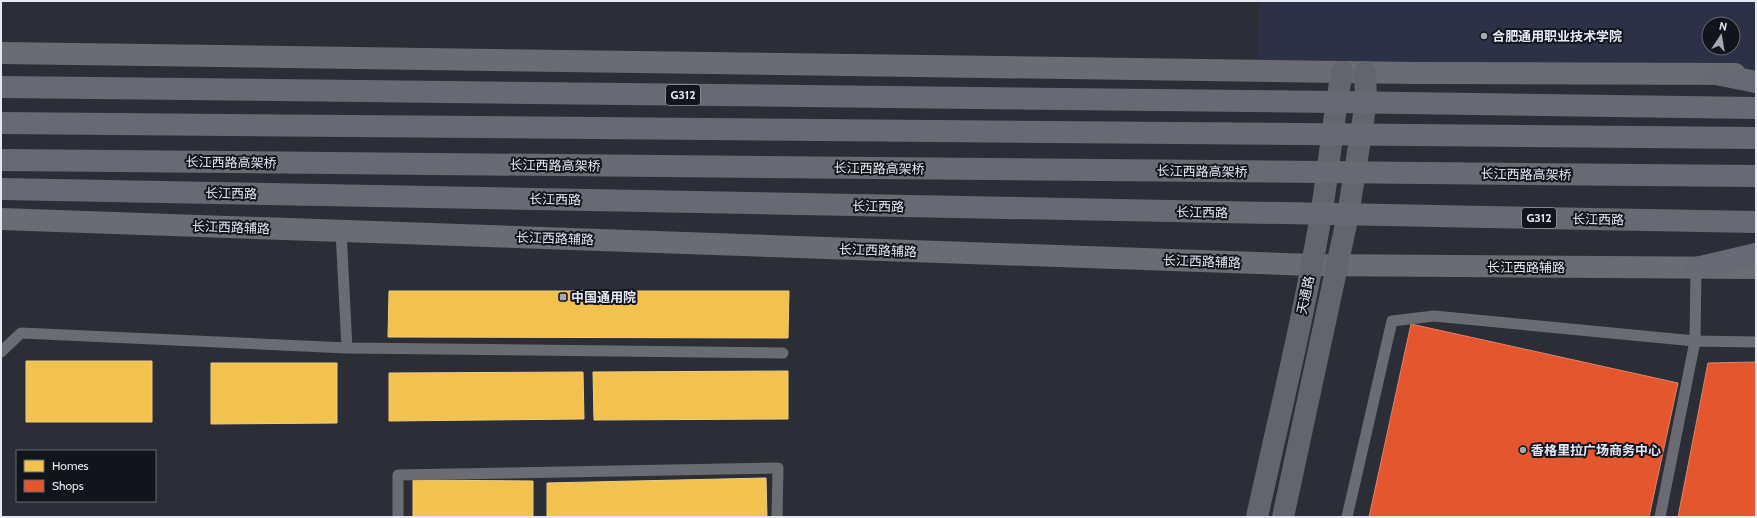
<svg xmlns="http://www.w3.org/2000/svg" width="1757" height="518" font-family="Cabin,'Noto Sans SC',sans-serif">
  <rect width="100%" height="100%" fill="#2c2e37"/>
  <path fill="#2d3147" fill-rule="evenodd" d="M1259,1H1756V75L1258,70ZM1709,24H1733V48H1709Z"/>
  <path fill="#f2c14e" stroke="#eecd80" d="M389,291H789L788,338L388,337Z
    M26,361H152V422H26Z
    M211,363H337V423L211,424Z
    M788,371V419L594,420L593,372Z
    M583,372L584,419L389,421V373Z
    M766,478L767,517H547V483Z
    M413,480L533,481V517H413Z"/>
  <path fill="#e4572e" stroke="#e58269" d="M1411,324L1678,383L1649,517H1369Z
    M1756,362V517H1678L1708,363Z"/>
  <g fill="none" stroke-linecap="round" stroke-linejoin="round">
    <path stroke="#6b6c72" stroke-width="11" d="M347,348L783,353
      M1,352L21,333L347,348L341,231
      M398,517V475L778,468L777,517
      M1347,517L1392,321L1434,316L1695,341L1756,342
      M1660,517L1695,341L1696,268"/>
    <path stroke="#6b6c72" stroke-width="22" d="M1,53L1416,73L1735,74
      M1,219L1312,265L1756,268"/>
    <path stroke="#63656d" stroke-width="22" d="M1257,517C1279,417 1304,316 1321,215C1329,167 1333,119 1342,72
      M1283,517L1348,215L1366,102L1365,72"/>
    <path stroke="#686a73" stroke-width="22" d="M1716,74L1756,82
      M1,87L1336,102L1756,108
      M1,189L1756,222
      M1696,268L1756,254"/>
    <path stroke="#686a73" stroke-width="22" d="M1,123L1756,138
      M1,160L1756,176"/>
  </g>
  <g fill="#a5a7b2" stroke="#12141c" stroke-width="1.5">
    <circle cx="1484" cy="36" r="4"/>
    <rect x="559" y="293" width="8" height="8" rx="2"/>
    <circle cx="1523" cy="450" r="4"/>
  </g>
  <g text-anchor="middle" stroke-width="4" stroke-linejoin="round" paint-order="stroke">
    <g fill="#12141c" stroke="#a6a8b3" stroke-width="1">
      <rect x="666" y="85" width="34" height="20" rx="3"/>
      <rect x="1522" y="208" width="34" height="20" rx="3"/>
    </g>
    <g font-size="12" font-weight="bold" fill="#e6e8f4">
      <text x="683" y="99">G312</text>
      <text x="1539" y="222">G312</text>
    </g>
    <g font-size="13" font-weight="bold" fill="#e6e8f4" stroke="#12141c" text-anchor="start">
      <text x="1492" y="41">合肥通用职业技术学院</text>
      <text x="571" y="302">中国通用院</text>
      <text x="1531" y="455">香格里拉广场商务中心</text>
    </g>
    <g font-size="13" fill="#e6e8f4" stroke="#12141c">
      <text transform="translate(231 162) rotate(1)" y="5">长江西路高架桥</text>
      <text transform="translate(555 165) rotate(1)" y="5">长江西路高架桥</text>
      <text transform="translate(879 168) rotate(1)" y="5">长江西路高架桥</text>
      <text transform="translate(1202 171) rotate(1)" y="5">长江西路高架桥</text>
      <text transform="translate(1526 174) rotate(1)" y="5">长江西路高架桥</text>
      <text transform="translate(231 193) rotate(1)" y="5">长江西路</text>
      <text transform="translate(555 199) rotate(1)" y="5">长江西路</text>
      <text transform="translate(878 206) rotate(1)" y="5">长江西路</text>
      <text transform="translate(1202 212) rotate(1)" y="5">长江西路</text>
      <text transform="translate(1598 219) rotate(1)" y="5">长江西路</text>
      <text transform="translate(231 227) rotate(2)" y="5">长江西路辅路</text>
      <text transform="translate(555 238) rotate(2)" y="5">长江西路辅路</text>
      <text transform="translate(878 250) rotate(2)" y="5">长江西路辅路</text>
      <text transform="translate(1202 261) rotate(2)" y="5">长江西路辅路</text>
      <text x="1526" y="272">长江西路辅路</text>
      <text transform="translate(1305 295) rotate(-78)" y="5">天通路</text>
    </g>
  </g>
  <rect width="1757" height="518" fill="none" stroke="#e6e8f4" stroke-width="4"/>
  <rect x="16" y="450" width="140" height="52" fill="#12141c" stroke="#676972"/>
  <rect x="24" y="460" width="20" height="12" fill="#f2c14e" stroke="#676972"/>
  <text x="52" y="470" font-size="12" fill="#e6e8f4">Homes</text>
  <rect x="24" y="480" width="20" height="12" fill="#e4572e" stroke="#676972"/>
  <text x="52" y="490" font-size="12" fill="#e6e8f4">Shops</text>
  <g transform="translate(1721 36) rotate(12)"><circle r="19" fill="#12141c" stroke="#676972"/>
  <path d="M0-3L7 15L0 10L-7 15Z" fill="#a5a7b2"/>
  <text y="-6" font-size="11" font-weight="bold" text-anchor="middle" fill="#e6e8f4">N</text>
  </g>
</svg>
